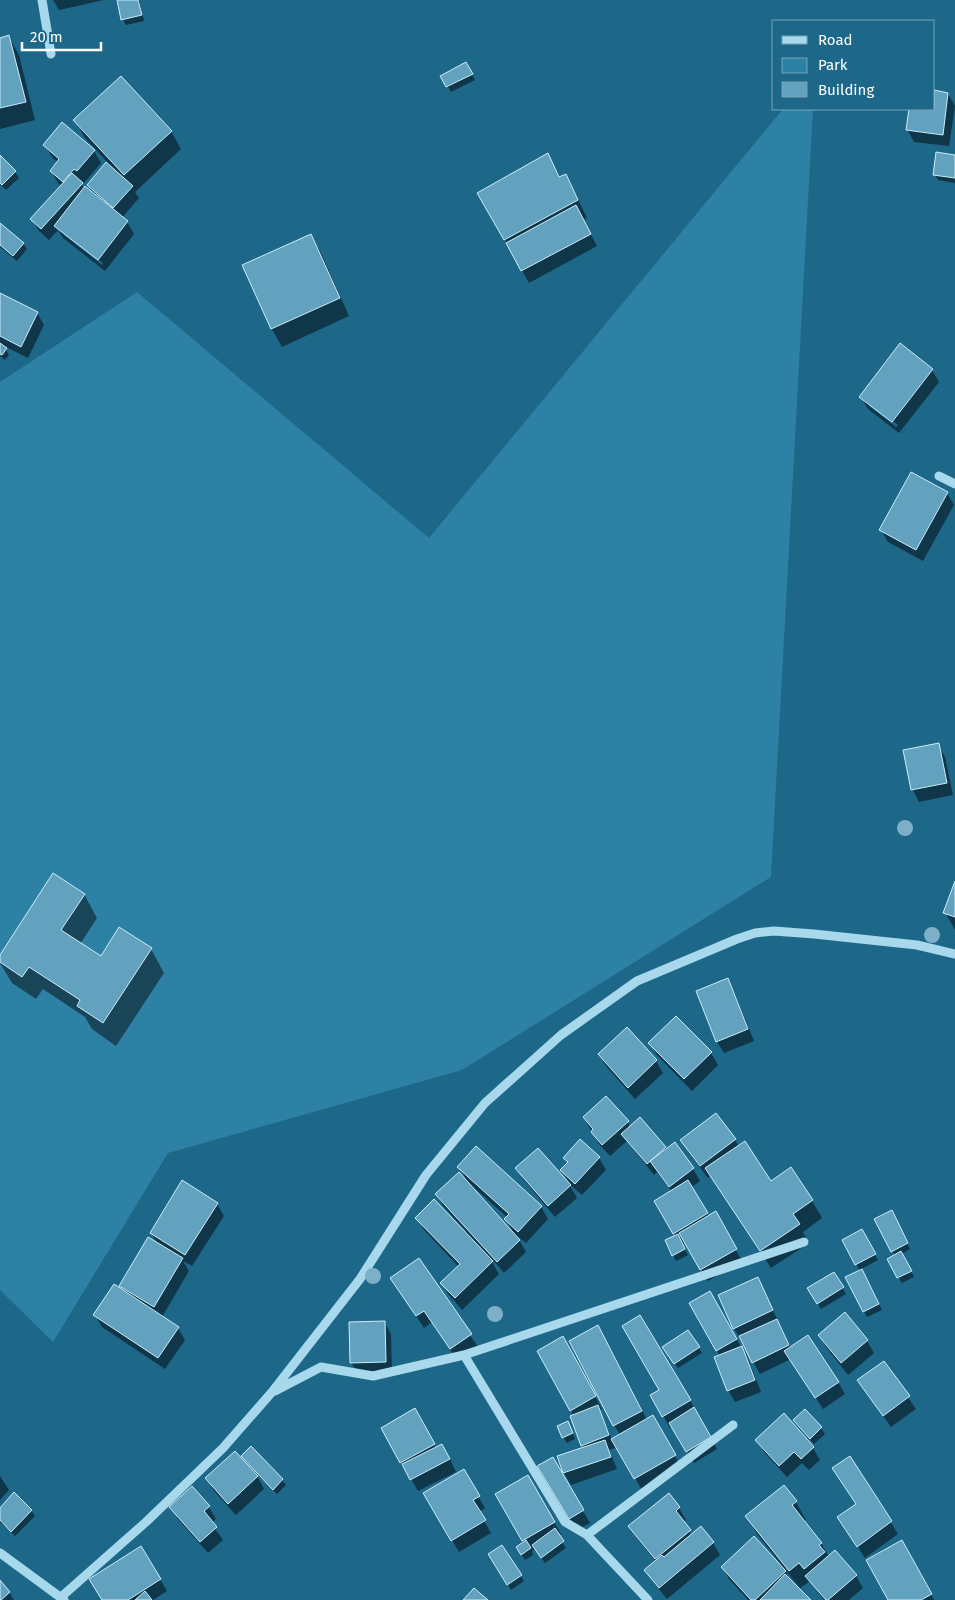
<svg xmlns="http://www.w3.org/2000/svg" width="955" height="1600" font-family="'Fira Sans',sans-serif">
  <rect width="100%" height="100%" fill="#1d6789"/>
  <path fill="#2d81a5" d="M783,109H813L771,877L462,1070L168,1153L53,1342L0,1290V382L137,292L429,538Z"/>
  <path fill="#0007" fill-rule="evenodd" d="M53,0H104L59,10Z
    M118,0H139L144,21L126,25L123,20Z
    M9,37L19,55L35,120L0,129V39Z
    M466,63L475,80L451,92L442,76Z
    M934,92L948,94L955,106L949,146L914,142L907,129L910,109H934Z
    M75,120L171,131L181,149L135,192L139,198L122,218L127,222L134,234L105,271L63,238L58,230L49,240L39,231L32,219L62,186L58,183L51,171L58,163L52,157L45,145L94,151L101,163L84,183L81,180L80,182L85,189L94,195L88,185L108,163L85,138ZM64,232L103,263L102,265L64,235Z
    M548,154L560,178L565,175L575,193L587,218L583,220L597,246L529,283L479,193Z
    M0,156L15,172L19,178L6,190L0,184Z
    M955,156V183L938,180L935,175Z
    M0,224L23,243L27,249L17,261L0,247Z
    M311,236L321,253L349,316L282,347L272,329L244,266Z
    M0,294L37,313L44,325L28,358L4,346L9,355L5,360L0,356Z
    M932,370L939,382L899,433L868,409L861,397ZM869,403L898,425L896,427L869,406Z
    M947,493L954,505L923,561L888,542L881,530Z
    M938,745L945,757L953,795L919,802L913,790L905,751Z
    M955,884V930L945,912Z
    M84,894L97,918L80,944L101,957L151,949L164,973L116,1046L92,1029L85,1017L43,989L36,999L12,983L0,963V957Z
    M727,980L734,992L754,1041L724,1053L717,1042Z
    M676,1017L711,1053L718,1065L692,1091L657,1055L650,1043Z
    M627,1029L656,1061L663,1073L635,1099L606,1066L599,1054Z
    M584,1118L628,1122L630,1127L665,1147L667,1150L675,1144L693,1169L700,1181L692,1187L709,1216L715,1213L742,1261L708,1281L686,1242L682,1244L688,1255L676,1261L673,1255L676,1236L655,1202L672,1192L657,1172L654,1175L627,1141L610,1156L599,1144Z
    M735,1140L739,1147L770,1182L812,1201L822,1218L803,1232L809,1243L771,1268L711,1175L708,1178L689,1153L682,1141Z
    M565,1158H599L606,1170L582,1195L569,1184L577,1198L555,1217L524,1180L517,1168L567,1182L568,1181L562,1171L568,1163Z
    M459,1167L541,1207L548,1219L526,1243L517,1236L526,1252L504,1273L492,1259L491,1260L499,1274L462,1310L449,1295L442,1283L459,1267L424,1230L417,1218L464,1233L466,1231L443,1206L436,1194L466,1179ZM470,1184L507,1217L505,1219L512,1230L511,1231L469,1185Z
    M217,1204L224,1216L192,1266L183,1261L189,1271L162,1317L178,1328L185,1340L165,1369L102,1327L95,1315L123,1292L120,1286L158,1244L151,1233Z
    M894,1218L910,1249L902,1254L914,1277L902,1283L888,1259L895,1256L876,1220Z
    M861,1231L878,1260L861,1269L882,1310L867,1317L847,1278L860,1271L843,1241Z
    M419,1259L478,1347L458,1361L432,1322L424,1328L399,1290Z
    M834,1273L846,1294L821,1309L809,1289Z
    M758,1279L791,1348L838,1382L845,1394L823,1409L791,1359L760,1374L734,1328Z
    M709,1292L748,1359L761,1392L735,1402L728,1390L720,1356L690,1303Z
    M845,1314L867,1341L874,1353L848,1375L826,1347L819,1335Z
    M384,1322L391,1334L392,1373L358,1374L351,1362Z
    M608,1345L647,1420L653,1417L681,1467L642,1490L617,1447L609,1450L617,1469L571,1485L564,1473L558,1457L584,1448L574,1416L539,1351L570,1350L602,1409L599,1410L612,1440L620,1435L614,1425Z
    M699,1347L702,1353L678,1368L667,1353Z
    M884,1363L916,1409L891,1427L859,1381Z
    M652,1396L690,1400L717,1449L694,1463L673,1427L670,1428Z
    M415,1410L436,1448L449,1457L456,1472L418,1491L382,1428Z
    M804,1411L821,1428L825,1434L814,1444L798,1426L794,1421Z
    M571,1428L575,1439L567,1443L563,1437Z
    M757,1440L813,1448L820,1460L809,1470L802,1463L787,1477L764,1452Z
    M251,1448L282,1480L286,1485L277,1494L255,1472L264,1489L236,1515L214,1491L207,1479L247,1464L242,1457Z
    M850,1458L898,1534L865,1558L846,1529L857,1505Z
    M552,1459L590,1523L577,1530L539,1466Z
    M463,1471L485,1508L479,1512L491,1533L459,1552L425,1494Z
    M0,1476L9,1490L0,1500Z
    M527,1476L561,1534L558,1536L566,1548L545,1563L535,1549L532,1551L533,1555L525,1560L520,1553L524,1543L497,1494Z
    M669,1495L679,1508L686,1520L683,1522L692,1535L701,1527L713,1543L720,1555L667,1599L653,1582L646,1570L656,1562L637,1538L630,1526Z
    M796,1502L806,1520L804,1522L821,1543L829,1557L856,1576L863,1588L849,1600H824L810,1581L799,1589L810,1600H748L729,1579L722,1567L779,1565L781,1564L757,1534L747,1516ZM787,1572L800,1588L799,1589L791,1582L786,1573Z
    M171,1507H209L216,1519L211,1523L223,1540L208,1553L178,1519Z
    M0,1509L31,1510L35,1516L15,1536L0,1522Z
    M902,1542L934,1600H889Z
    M502,1546L524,1581L511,1590L490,1555Z
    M160,1579L167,1591L153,1600H103Z
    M0,1582L9,1592L14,1600H0Z"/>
  <path fill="#63a2be" stroke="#ccecf9" d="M117,0H138L142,15L121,20Z
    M9,35L26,102L0,108V38Z
    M466,62L473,74L446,87L440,76Z
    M121,76L172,131L124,175L73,120Z
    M934,90L948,93L943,135L906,130L909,109H934Z
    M62,122L95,150L77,171L74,169L63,182L50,171L59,159L43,145Z
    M936,152L955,155V178L933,175Z
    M548,153L559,177L566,174L578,200L504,240L477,193Z
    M0,155L16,171L2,185L0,183Z
    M106,162L133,186L113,208L87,185Z
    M72,173L83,183L41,229L30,219Z
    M85,186L128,221L98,260L54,226Z
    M576,205L591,234L521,271L506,243Z
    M0,223L24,243L13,256L0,245Z
    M311,234L340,298L271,329L242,265Z
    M0,293L38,312L21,347L0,336Z
    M0,343L7,348L2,355L0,354Z
    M900,343L933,369L892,422L859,397Z
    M911,472L948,492L916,550L879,530Z
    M939,743L947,783L911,790L903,750Z
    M53,873L85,894L61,930L101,956L119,927L152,948L103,1023L77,1006L80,1000L29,967L22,977L0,962V955Z
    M955,881V917L943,913Z
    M728,978L748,1029L716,1042L696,991Z
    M676,1016L712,1052L684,1079L648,1043Z
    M627,1027L657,1060L628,1088L598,1054Z
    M606,1096L629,1121L602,1145L591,1132L593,1129L583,1117Z
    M716,1113L736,1139L700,1166L680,1140Z
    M640,1117L666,1147L647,1164L621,1134Z
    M580,1139L600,1157L575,1184L560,1170L568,1162L563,1158Z
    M745,1141L771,1181L791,1167L813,1200L793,1214L800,1224L760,1251L705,1168Z
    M675,1142L694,1168L669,1187L650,1161Z
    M476,1146L542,1206L518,1232L504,1219L509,1214L457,1167Z
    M538,1148L571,1185L548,1206L515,1168Z
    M459,1172L520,1240L497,1262L435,1194Z
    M182,1180L218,1203L185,1255L150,1233Z
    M688,1180L708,1213L673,1234L654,1201Z
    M434,1199L493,1261L455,1298L440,1283L460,1264L415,1218Z
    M892,1210L908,1243L891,1252L874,1219Z
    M716,1211L737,1249L700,1270L679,1233Z
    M862,1229L876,1254L855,1265L842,1240Z
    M678,1234L685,1249L672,1256L665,1240Z
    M148,1237L183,1258L154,1307L119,1286Z
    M901,1251L912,1271L897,1278L887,1259Z
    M419,1258L472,1334L450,1349L424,1311L416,1316L390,1278Z
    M862,1269L879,1304L863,1312L845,1277Z
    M834,1272L844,1287L817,1304L807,1288Z
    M758,1277L773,1310L733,1329L718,1295Z
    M114,1284L179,1327L158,1358L93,1315Z
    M710,1291L737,1339L716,1351L689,1303Z
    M845,1312L868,1340L841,1363L818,1335Z
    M640,1315L691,1400L662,1417L650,1395L659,1390L622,1326Z
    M777,1319L789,1345L752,1363L739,1336Z
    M385,1321L386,1362L350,1363L349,1322Z
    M598,1325L642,1411L613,1426L569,1341Z
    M688,1330L700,1347L674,1364L662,1347Z
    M808,1335L839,1382L815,1398L784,1351Z
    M563,1336L596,1396L570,1411L537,1351Z
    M742,1346L755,1380L727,1391L714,1357Z
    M884,1361L910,1396L883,1416L857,1380Z
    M598,1405L609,1435L581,1446L570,1416Z
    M694,1407L711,1437L686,1452L669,1423Z
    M415,1408L435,1444L400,1463L381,1428Z
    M805,1409L822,1427L810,1439L793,1420Z
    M784,1413L814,1447L801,1459L794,1452L779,1466L755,1440Z
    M653,1415L676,1455L634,1479L611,1439Z
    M568,1421L573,1433L562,1438L557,1426Z
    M605,1440L611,1457L563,1473L557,1456Z
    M442,1444L450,1459L410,1480L402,1464Z
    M251,1446L283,1479L273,1490L241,1456Z
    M235,1451L258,1476L228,1504L205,1478Z
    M850,1456L892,1521L857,1547L837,1517L856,1504L832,1468Z
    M553,1457L584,1510L569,1519L537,1466Z
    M464,1469L480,1496L473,1500L486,1520L451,1541L423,1493Z
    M528,1475L555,1522L522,1541L495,1494Z
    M784,1485L797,1501L792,1505L822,1543L819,1545L825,1552L804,1569L799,1563L789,1571L745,1516Z
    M192,1486L210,1506L204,1511L217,1527L200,1542L169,1507Z
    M14,1492L32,1510L11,1532L0,1520V1508Z
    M669,1493L680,1507L676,1511L691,1530L655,1559L628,1526Z
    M701,1526L714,1542L659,1588L644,1570L662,1555L664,1557Z
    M555,1528L564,1541L541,1558L532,1545Z
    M754,1536L786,1571L755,1600H751L721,1567Z
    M526,1540L531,1548L521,1555L516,1547Z
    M902,1540L932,1594L921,1600H888L866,1560Z
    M502,1545L522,1575L507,1585L488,1554Z
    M141,1546L161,1579L128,1600H102L89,1579Z
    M835,1550L857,1575L828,1600H826L805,1576Z
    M785,1574L811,1600H760Z
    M0,1580L10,1592L1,1600H0Z
    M474,1588L488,1600H463Z
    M145,1591L152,1600H135Z"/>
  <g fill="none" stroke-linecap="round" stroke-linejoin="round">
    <path stroke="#a7d8ec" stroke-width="9" d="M42,0L51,54
      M939,476L955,484
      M464,1355L565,1522L587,1535L648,1600
      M275,1391L321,1367L373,1376L464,1355L804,1242
      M587,1535L733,1425
      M0,1553L64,1600
      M61,1597L146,1522L223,1448L272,1392L360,1279L426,1175L485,1103L561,1035L637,981L737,939L755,933L774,931L814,934L917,945L955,954"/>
  </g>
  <g fill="#7db0c7">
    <circle cx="905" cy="828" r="8"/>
    <circle cx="932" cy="935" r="8"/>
    <circle cx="373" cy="1276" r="8"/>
    <circle cx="495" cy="1314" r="8"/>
  </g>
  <rect x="772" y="20" width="162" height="90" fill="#1d6789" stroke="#77a4b8"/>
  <rect x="782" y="36" width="25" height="8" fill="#a7d8ec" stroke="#77a4b8"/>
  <text x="818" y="45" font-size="15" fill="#ffffff">Road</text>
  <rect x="782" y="58" width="25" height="15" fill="#2d81a5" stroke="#77a4b8"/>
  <text x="818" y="70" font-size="15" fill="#ffffff">Park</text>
  <rect x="782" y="82" width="25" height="15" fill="#63a2be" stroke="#77a4b8"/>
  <text x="818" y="95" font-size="15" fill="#ffffff">Building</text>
  <path d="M22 42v8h79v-8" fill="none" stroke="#ffffff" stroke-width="2.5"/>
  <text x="30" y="42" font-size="15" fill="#ffffff" stroke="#1d6789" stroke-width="4" paint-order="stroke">20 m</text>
</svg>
